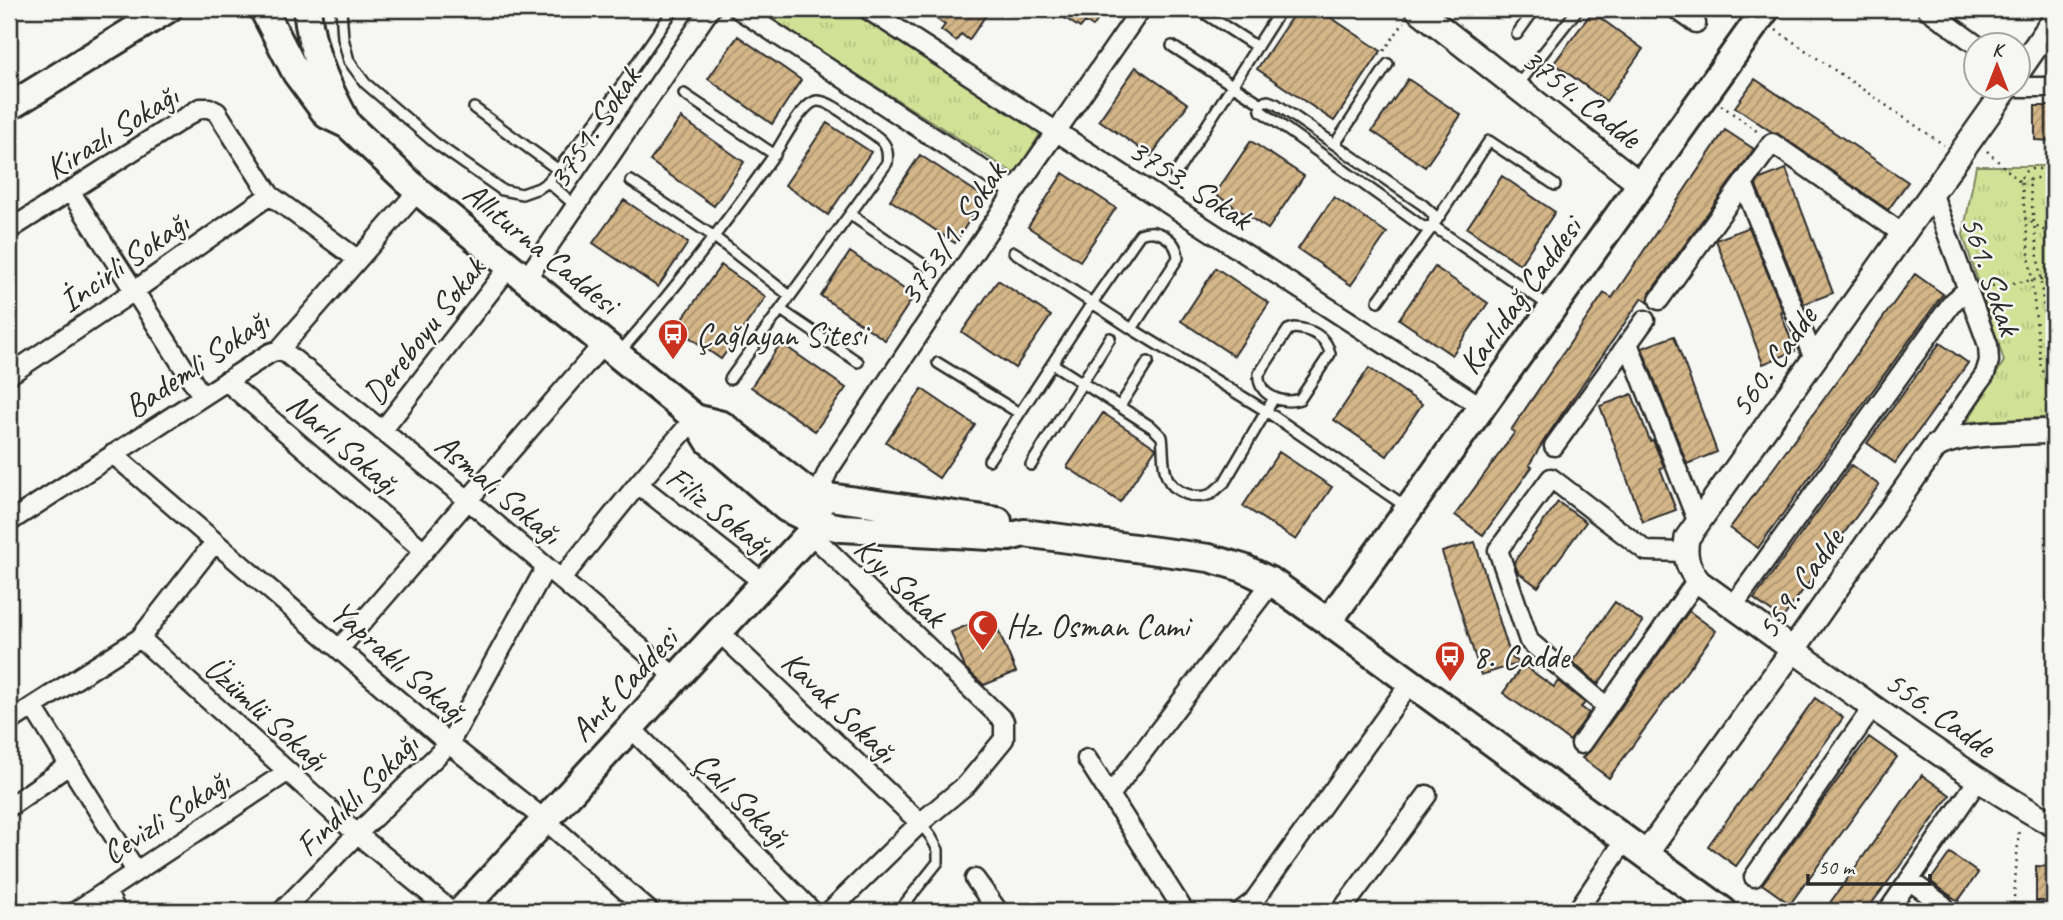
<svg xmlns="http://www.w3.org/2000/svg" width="2063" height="920" font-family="Caveat,sans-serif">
  <defs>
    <pattern id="park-tufts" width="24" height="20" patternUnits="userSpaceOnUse" patternTransform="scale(1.75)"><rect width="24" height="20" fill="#d1e296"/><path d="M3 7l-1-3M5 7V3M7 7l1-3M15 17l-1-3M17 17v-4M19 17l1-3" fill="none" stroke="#b4c281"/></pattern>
    <pattern id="building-hatch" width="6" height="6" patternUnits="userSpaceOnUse" patternTransform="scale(1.75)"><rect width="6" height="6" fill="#d4b688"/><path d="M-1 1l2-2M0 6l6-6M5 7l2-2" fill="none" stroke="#ac946f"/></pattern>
  </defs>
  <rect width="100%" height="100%" fill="#f6f6f2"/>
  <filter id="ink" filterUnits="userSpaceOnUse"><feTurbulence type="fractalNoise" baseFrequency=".0143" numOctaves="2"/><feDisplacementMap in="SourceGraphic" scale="14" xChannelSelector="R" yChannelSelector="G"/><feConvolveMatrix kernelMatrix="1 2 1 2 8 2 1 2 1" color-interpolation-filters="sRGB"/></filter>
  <g filter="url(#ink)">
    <path fill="url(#park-tufts)" stroke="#7e8660" stroke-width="2" d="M753,9H852L1042,131L1015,174Z
      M1976,166H2054V417L1967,422L2004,361L1963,235Z"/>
    <path fill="url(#building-hatch)" stroke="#2b2b2b" stroke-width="2" d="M922,9H990L969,40L961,34L956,41L941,30L945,25Z
      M1066,9H1105L1093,27L1085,22L1080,28L1065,18L1070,11Z
      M1297,9H1318L1381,51L1334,121L1257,69Z
      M1592,12L1643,49L1606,101L1554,63Z
      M738,36L801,80L772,124L708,79Z
      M1136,67L1188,104L1151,156L1099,120Z
      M1408,79L1461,115L1425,167L1372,131Z
      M1755,79L1908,182L1888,210L1778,134L1772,132L1735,107Z
      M2035,106H2054V141L2035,140Z
      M681,118L744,162L714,206L650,161Z
      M827,123L871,152L828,215L785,185Z
      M1725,130L1754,149L1650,293L1648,302L1642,298L1545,439L1529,465L1532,467L1483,535L1455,515L1515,432L1511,430L1604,293L1612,298Z
      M1251,141L1304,176L1268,229L1215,194Z
      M920,155L984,197L955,243L890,200Z
      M1786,169L1833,293L1804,304L1756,185L1760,179Z
      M1063,173L1116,208L1080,261L1028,227Z
      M1502,176L1555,212L1520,264L1467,228Z
      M1334,197L1387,233L1351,285L1298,249Z
      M624,200L688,243L658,287L593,243Z
      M1749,227L1783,312L1781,313L1795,351L1763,364L1716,240Z
      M850,252L914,296L885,340L821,296Z
      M721,265L766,297L721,359L676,328Z
      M1435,267L1488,303L1452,355L1399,319Z
      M1216,268L1269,303L1234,356L1181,321Z
      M1915,274L1943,294L1758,548L1730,528Z
      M998,280L1051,316L1015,368L962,332Z
      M1674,336L1717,452L1687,464L1642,348Z
      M781,343L846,388L815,431L751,387Z
      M1940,343L1968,363L1895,463L1867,443Z
      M1369,368L1422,404L1387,456L1334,420Z
      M922,389L975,425L939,478L886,442Z
      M1632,394L1650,441L1653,440L1664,467L1660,468L1676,510L1643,522L1600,406Z
      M1103,413L1156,448L1120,502L1067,467Z
      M1279,452L1332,487L1296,540L1243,506Z
      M1851,465L1879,485L1782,619L1754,599Z
      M1558,502L1586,522L1538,587L1518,572L1514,562Z
      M1475,542L1511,657L1520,663L1481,675L1442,552Z
      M1615,602L1643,622L1598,684L1572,662Z
      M1689,611L1716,631L1609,778L1582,758L1590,751Z
      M992,615L1016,672L984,685L965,668L951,632Z
      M1523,665L1554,687L1558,681L1585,703L1581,707L1589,713L1570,741L1503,693Z
      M1815,698L1843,718L1736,866L1708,846Z
      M1869,737L1897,757L1790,904L1762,884Z
      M1922,775L1950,795L1902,863L1866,911H1824Z
      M1950,853L1978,873L1958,901L1930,881Z
      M2036,866L2054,867V901H2036Z"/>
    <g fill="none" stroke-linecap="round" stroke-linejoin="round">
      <g stroke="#2b2b2b" stroke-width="14">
        <path id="service" d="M341,9L343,38L349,61L365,83L435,143L502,190L522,194L539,188L548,182L603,112L674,9
          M1198,9L1257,47
          M1517,34L1535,9
          M1172,46L1260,103L1268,101L1276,104L1423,205L1434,215L1433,226
          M1517,86L1578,9
          M684,94L775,155
          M1260,103L1261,111L1412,219L1423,227L1433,226L1551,307
          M474,108L557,169
          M1335,144L1388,64
          M1175,175L1281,9
          M631,181L713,236L790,296
          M548,182L576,206
          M851,215L924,265
          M1014,252L1132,329L1266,411L1408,508
          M1378,301L1433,226L1489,141L1555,185
          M781,310L858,362
          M1294,328C1310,329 1327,336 1330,354L1300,399C1282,405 1257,395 1259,374L1288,330Z
          M619,353C674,290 726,223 774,155C783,142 802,103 817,101C830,100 852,120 863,127C879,138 890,142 887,163L730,379
          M938,363L1019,413
          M1053,364L1153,428L1162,437C1164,451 1162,464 1167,477C1173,492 1196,501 1211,494C1215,491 1220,486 1224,483L1274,398
          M1120,406L1148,362
          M989,460L1092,303L1140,234C1157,227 1177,239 1178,258L1132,329
          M1031,465L1110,338
          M899,911L938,862V850L931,837L920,823"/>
      </g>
      <g stroke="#2b2b2b" stroke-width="23">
        <path id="minor" d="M738,9L1015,191
          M867,9L1482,407
          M1676,9L1696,23
          M1927,9L1978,46
          M2018,87H2054
          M1743,183L1814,359
          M70,191L202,396
          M1932,192L1988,345L1989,361L1985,374L1935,447
          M9,230L200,108H209L217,112L270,195L357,259
          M526,279L710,9
          M1659,300L1772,143L1903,234
          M1628,343L1698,523
          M279,350L287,354L468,500L676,678
          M9,375L134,291L270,195
          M226,381L424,551
          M382,431L510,266
          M1554,446L1645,320
          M113,454L449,744L545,820L649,911
          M638,484L764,583
          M822,496L824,480L829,469L1015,191L1141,9
          M9,522L270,353L279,350L418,191
          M810,533L1004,721V739L967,784L920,823L830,911
          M561,579L638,484L695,418
          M1733,606L1952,303L1968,289
          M719,632L920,823
          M140,638L357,834L451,911
          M339,649L604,343
          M33,707L136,871
          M1607,707L1529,641L1498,550L1551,478L1646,551L1685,552
          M9,722L140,638L215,542
          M631,728L812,911
          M1581,744L1697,580
          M1087,759L1184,911
          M1110,795L1272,582
          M9,807L69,765
          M1754,877L1873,707
          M975,879L998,911
          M1909,880L1943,905L1939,911
          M106,891L116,911
          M76,911L287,772
          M282,911L357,834L449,744L546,567
          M1241,911L1253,902L1411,682
          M1341,911L1427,795
          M1577,911L1625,840
          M1888,911L1978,780"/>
      </g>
      <g stroke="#2b2b2b" stroke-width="28">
        <path id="tertiary" d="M1417,9L1641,185
          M2018,72L2054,20
          M2007,88L1687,538C1684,556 1687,567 1699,582C1769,632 1839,684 1911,734C1958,766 2004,798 2054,825
          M1645,855L1793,650L1935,447C1958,431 2025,433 2054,431"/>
      </g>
      <g stroke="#2b2b2b" stroke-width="32">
        <path id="secondary" d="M263,9L296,73L327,115L348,125C326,84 312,56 307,9
          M9,107L168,9
          M348,125L418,191L695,418L709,441L786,508L817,523L842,528L1009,537L1024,533L1209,558L1243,568L1272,582L1328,622L1723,911
          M695,418L722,425L805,490L822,496L998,521
          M1328,622L1766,9
          M461,911L810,533L822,496"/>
      </g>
      <path stroke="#2b2b2b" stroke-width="2.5" stroke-dasharray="2 5" stroke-linecap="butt" d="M1776,30L1944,145
        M1384,51L1404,22
        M1721,105L1758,132
        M1987,151L2020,182
        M2054,169H2030L2026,171L2021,178L2041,367L2044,373L2048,374L2051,370L2029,180L2034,178H2054
        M2025,218L2054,237
        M1985,287L2054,277
        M2013,911L2019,828"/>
      <use href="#service" stroke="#f6f6f2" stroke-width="9"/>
      <use href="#minor" stroke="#f6f6f2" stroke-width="18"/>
      <use href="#tertiary" stroke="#f6f6f2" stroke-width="23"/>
      <use href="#secondary" stroke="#f6f6f2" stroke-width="26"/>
    </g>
  </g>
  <defs>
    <g id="bus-pin" transform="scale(1.575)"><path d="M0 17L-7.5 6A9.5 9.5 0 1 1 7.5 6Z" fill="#c8321e" stroke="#f6f6f2"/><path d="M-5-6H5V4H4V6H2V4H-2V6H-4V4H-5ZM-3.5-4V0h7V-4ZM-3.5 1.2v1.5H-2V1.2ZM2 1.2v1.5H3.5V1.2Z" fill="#fff"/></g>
    <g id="mosque-pin" transform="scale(1.575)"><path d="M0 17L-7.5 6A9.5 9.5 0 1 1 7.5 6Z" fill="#c8321e" stroke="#f6f6f2"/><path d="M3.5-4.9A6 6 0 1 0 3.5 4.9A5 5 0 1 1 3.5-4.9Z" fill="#fff"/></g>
  </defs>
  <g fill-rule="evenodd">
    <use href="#bus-pin" x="673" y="334"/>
    <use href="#mosque-pin" x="983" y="625"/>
    <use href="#bus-pin" x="1450" y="656"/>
  </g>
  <g text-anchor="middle" stroke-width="5" stroke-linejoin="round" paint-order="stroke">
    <g font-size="33" fill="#2b2b2b" stroke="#f6f6f2">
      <text transform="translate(1582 97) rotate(38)" y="12">3754. Cadde</text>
      <text transform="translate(593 127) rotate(-56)" y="12">3751. Sokak</text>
      <text transform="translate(111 131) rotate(-32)" y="12">Kirazlı Sokağı</text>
      <text transform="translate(1191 183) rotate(33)" y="12">3753. Sokak</text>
      <text transform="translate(951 233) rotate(-56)" y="12">3753/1. Sokak</text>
      <text transform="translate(542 247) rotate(39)" y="12">Allıturna Caddesi</text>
      <text transform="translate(123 261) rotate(-35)" y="12">İncirli Sokağı</text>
      <text transform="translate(1992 275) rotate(71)" y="12">561. Sokak</text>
      <text transform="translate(1519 295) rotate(-54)" y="12">Karlıdağ Caddesi</text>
      <text transform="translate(423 330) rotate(-52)" y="12">Dereboyu Sokak</text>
      <text transform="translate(1772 361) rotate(-55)" y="12">560. Cadde</text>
      <text transform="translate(196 363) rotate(-34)" y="12">Bademli Sokağı</text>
      <text transform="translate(344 443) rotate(41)" y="12">Narlı Sokağı</text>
      <text transform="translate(499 488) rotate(40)" y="12">Asmalı Sokağı</text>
      <text transform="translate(720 510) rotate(38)" y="12">Filiz Sokağı</text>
      <text transform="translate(901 581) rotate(44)" y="12">Kıyı Sokak</text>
      <text transform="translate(1799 583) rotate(-55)" y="12">559. Cadde</text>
      <text transform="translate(400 661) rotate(41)" y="12">Yapraklı Sokağı</text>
      <text transform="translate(623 684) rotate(-47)" y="12">Anıt Caddesi</text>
      <text transform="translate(840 706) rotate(44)" y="12">Kavak Sokağı</text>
      <text transform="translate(267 713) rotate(42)" y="12">Üzümlü Sokağı</text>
      <text transform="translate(1941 713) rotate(35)" y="12">556. Cadde</text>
      <text transform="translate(356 794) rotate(-45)" y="12">Fındıklı Sokağı</text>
      <text transform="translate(743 799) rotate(45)" y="12">Çalı Sokağı</text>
      <text transform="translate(165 816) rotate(-33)" y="12">Cevizli Sokağı</text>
    </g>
    <g font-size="33" fill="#2b2b2b" stroke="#f6f6f2" text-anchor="start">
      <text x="696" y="346">Çağlayan Sitesi</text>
      <text x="1006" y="637">Hz. Osman Cami</text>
      <text x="1473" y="668">8. Cadde</text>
    </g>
  </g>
  <rect width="2063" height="920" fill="none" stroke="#f6f6f2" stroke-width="35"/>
  <rect x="18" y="18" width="2028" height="885" fill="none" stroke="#2b2b2b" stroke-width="2.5" filter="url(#ink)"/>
  <g transform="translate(1997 66)"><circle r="33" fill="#f6f6f2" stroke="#a5a5a2" stroke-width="2"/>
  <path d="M0-5L12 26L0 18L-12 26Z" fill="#c8321e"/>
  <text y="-10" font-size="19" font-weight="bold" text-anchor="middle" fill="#2b2b2b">K</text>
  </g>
  <path d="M1808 874v10h122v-10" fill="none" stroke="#2b2b2b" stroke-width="3.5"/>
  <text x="1818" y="874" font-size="21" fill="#2b2b2b" stroke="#f6f6f2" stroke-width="5" paint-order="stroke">50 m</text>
</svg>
